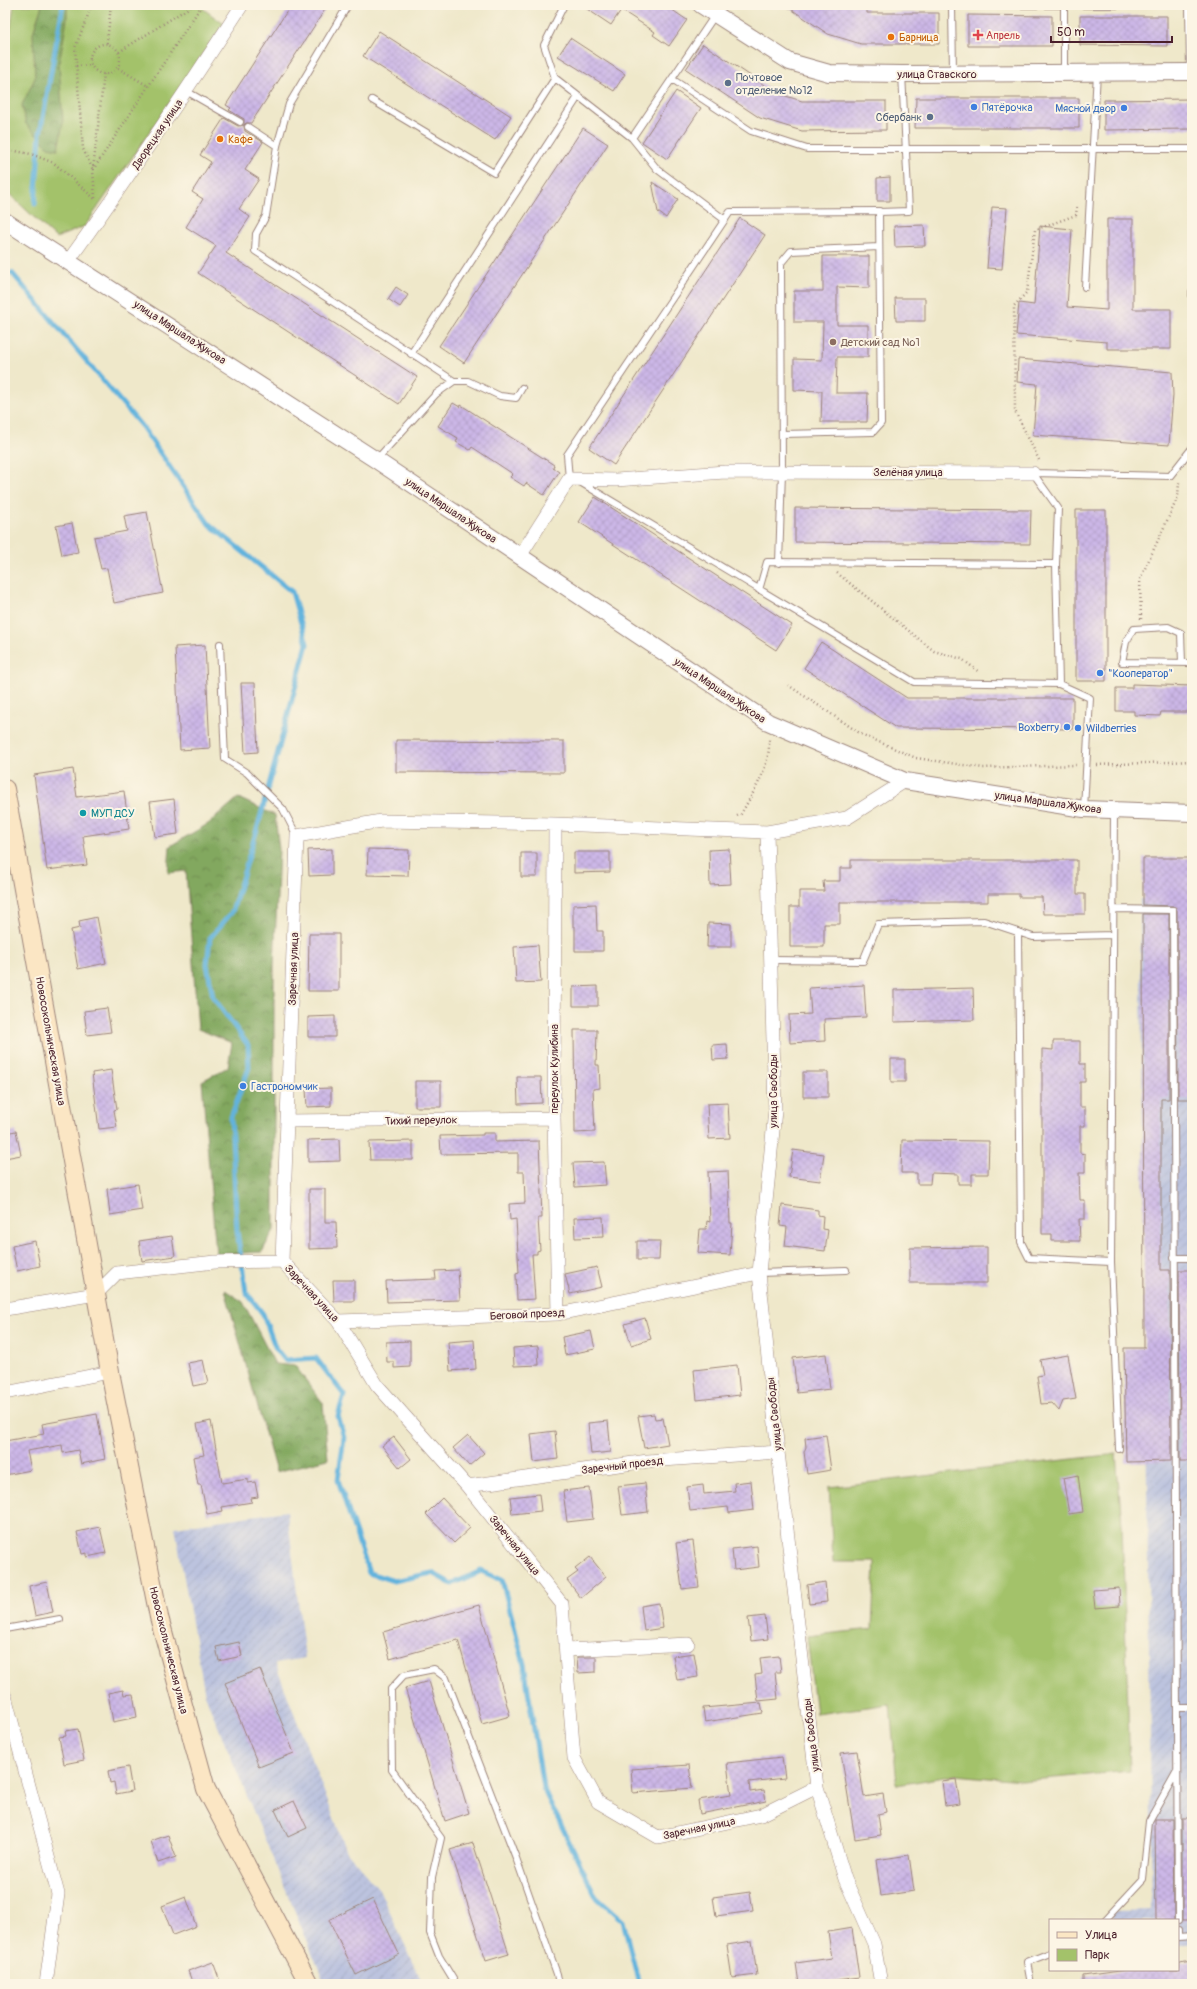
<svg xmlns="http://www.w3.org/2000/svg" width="1197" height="1989" font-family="Pangolin,sans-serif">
  <defs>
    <pattern id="industrial-furrows" width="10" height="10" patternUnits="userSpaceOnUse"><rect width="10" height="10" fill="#bcc3de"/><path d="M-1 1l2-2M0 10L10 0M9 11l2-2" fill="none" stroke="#a3a7bf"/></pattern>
    <pattern id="forest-crowns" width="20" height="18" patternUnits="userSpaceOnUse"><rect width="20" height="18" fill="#82a85e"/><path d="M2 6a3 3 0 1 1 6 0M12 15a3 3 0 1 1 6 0" fill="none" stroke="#6c884e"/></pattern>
    <pattern id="building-cross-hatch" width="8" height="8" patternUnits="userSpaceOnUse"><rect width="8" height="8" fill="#ccb7e7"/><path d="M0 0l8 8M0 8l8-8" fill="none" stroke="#b19dc6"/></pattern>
  </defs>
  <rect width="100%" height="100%" fill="#fcf5e5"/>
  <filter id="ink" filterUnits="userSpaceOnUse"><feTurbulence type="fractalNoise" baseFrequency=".025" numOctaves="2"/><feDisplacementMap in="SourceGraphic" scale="8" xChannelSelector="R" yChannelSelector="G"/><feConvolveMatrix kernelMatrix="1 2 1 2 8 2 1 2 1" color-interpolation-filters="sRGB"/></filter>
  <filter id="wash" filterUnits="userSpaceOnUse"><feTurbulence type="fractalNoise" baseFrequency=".012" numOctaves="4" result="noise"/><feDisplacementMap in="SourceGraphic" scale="16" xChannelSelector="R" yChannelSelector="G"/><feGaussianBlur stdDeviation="0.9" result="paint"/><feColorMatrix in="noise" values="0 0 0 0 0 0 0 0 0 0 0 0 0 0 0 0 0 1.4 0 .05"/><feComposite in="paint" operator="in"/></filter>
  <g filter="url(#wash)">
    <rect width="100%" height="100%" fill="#efe8ca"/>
    <path fill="url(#industrial-furrows)" d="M1192,898V1945H1178V1920H1112L1113,1911L1152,1910L1140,899Z
      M287,1511L305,1658L275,1663L347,1852L379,1889L423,1984H325L205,1695L175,1527Z"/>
    <path fill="#a3c26a" stroke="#76704a" d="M14,5H198L224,24L85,226L56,238L5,190V66Z
      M1116,1454L1122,1525L1130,1771L1022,1781L956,1775L897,1785L890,1704L816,1714L807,1636L872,1629L875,1562H833L829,1487Z"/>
    <path fill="url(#forest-crowns)" stroke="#666444" d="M42,5H67V19L59,64L63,123L58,149L48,147L26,124L22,105L35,78L33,33Z
      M238,798L275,815L279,849L274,967V1230L262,1252L216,1254L202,1081L228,1067L232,1043L198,1029L186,871L168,873L170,846L208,824Z
      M225,1290L243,1302L275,1364L295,1366L323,1403L328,1459L276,1472Z"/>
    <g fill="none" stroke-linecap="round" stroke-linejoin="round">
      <path stroke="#62b3dd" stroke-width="5" d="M35,204L40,134L63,5
        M12,273L143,428L209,524L292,592L307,644L258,826L232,912L210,938L207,964L213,997L248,1045L249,1068L231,1117L237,1231L246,1292L263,1314L276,1349L285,1360L316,1358L344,1395L338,1416L344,1438L338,1480L369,1573L394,1581L432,1573L452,1584L481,1571L502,1580L524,1664L543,1788L596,1897L623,1921L639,1984"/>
    </g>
    <g id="blocks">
      <path fill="url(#building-cross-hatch)" d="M291,5H328L251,123H246L244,125L245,131L263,142L245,170L259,179L239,209L250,217L226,253L417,377L399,404L198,273L216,246L186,227L203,199L192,192L211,162L200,155L224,118L238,126L244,125V119L229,110L231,108L226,105Z
        M581,5H665L687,20L669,46L653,35L655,32L621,10L611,25Z
        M785,5H867V13H939V44H861L828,34Z
        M968,15L1052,16V46H968Z
        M1080,16H1167V46L1080,45Z
        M379,31L511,116L495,140L363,56Z
        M570,38L625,74L614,91L558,56Z
        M703,44L776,93L802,101H886V130L802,131L760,118L686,69Z
        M676,91L701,108L667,159L642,142Z
        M916,98H1079V128H915Z
        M1192,99V129L1104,130V100Z
        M583,128L608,144L464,363L439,346Z
        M890,177V201H877V178Z
        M652,182L678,199L666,218L658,212Z
        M992,207L1007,208L1002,269L987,268Z
        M740,218L765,235L614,465L589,448Z
        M1107,219H1133V309H1171V349H1107V342L1016,335L1019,303L1034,305L1040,226L1072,229L1067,307L1107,310Z
        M924,225L925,246L895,247L894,226Z
        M823,256H869V288L837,287V325H868V357H837L836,393H868L867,422H821L822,391L794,390V359L822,360L823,322H794V291H823Z
        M396,287L408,295L400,307L388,299Z
        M895,298H925V321H896Z
        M1018,359L1172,372L1173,395L1169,445L1033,435L1037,384L1017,382Z
        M453,403L460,407L461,405L554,465L553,468L559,472L544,495L526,483L524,486L510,477L513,474L472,447L470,450L456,442L458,438L438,426Z
        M595,497L792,625L776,650L579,522Z
        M795,508L1031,510L1030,544L795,542Z
        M1076,510H1106V681H1076Z
        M147,512L163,593L114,603L107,568L101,569L94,537L127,531L124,516Z
        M72,523L78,552L62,555L56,526Z
        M821,642L907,698H1073V729L896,728L804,668Z
        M205,645L210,748L180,750L175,647Z
        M241,683H255L258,752L245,753Z
        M1132,684L1192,686V712H1161L1160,716L1134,715V711H1116V688H1132Z
        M396,740L564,741V773L396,772Z
        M73,769L77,797L124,791L129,829L83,836L87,865L47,870L34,775Z
        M174,799L178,834L155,837L150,802Z
        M332,849V875L309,876L308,850Z
        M368,849L409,850L408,876L367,875Z
        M729,849L731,884L710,885L709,850Z
        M574,852H610V872L574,873Z
        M521,853H537V877H521Z
        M1143,858H1192V1099H1178L1177,910L1173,906L1143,905Z
        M851,860H1077V894H1085V914H1043L1042,897H1019V894H988V902H840V924H824V947H790V907H799V891H824L823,881H840V868H851Z
        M596,904L597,931H603V951H575V927H573V905Z
        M1143,914H1169V1099H1161V1270H1170L1171,1461L1126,1462L1124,1348H1144Z
        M97,917L106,963L78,969L71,930L80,928L79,921Z
        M708,923L731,924V947H707Z
        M309,934H339V991H308Z
        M538,945L541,982L516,983L514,947Z
        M864,985L866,1017L824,1019L825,1041L790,1043L789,1015L811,1014L809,988Z
        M598,986V1006H573V987Z
        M973,988L974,1020L894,1022V990Z
        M107,1008L111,1032L87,1035L84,1011Z
        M335,1016V1037H308V1017Z
        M574,1030H597L596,1065H599L600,1088L593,1089L595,1132L575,1133Z
        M1053,1041H1080V1064H1085V1082H1080V1107H1085V1126H1080V1153L1085,1154V1173H1079L1080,1200H1085V1219H1079L1080,1241H1052V1234H1042V1049L1053,1050Z
        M727,1044L728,1059L713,1060L712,1045Z
        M891,1059H905V1082H891Z
        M111,1070L117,1109L114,1110L117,1127L99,1129L92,1073Z
        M803,1072H828V1097H803Z
        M517,1077H541L542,1103L518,1104Z
        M415,1081H441V1107H415Z
        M331,1088V1106L307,1107L306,1089Z
        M728,1103L730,1138L709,1139L707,1104Z
        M16,1131L21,1155L5,1158V1133Z
        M483,1133H495V1142L539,1141L542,1218H538L540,1250L537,1251V1254H532L535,1299L517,1300L516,1274L519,1273L516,1219L510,1220L509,1204L525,1203L524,1172H518V1153L441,1154L440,1136L483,1135Z
        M339,1139L340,1161L308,1162V1140Z
        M902,1140L989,1141L988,1174H972V1184H958V1174L931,1173L930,1184H917V1173H901Z
        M413,1141V1160H370L369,1142Z
        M793,1150L824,1154L820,1181L789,1177Z
        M604,1162L606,1185L575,1187L573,1163Z
        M728,1171L730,1223H732L730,1255L698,1253L700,1229H706L707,1221L710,1222L708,1172Z
        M138,1184L142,1210L110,1215L107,1189Z
        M309,1189H325V1222H336L337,1248L309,1249Z
        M782,1205L818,1210V1215L823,1216L822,1229L828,1230L825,1251L785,1246L787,1227L780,1226Z
        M603,1217L604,1237L575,1238L574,1218Z
        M172,1236L175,1256L142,1261L139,1241Z
        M35,1241L40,1266L17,1271L12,1246Z
        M637,1241H660L659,1260H637Z
        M987,1247V1283H910V1248Z
        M597,1267L602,1287L570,1294L565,1274Z
        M458,1270L460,1300L387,1302L386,1281L436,1279L435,1271Z
        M1179,1270H1192V1461H1180Z
        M333,1280H354V1301H334Z
        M645,1318L651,1339L631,1345L625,1324Z
        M591,1331L595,1349L565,1355L562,1337Z
        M474,1340L476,1369L450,1371L448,1342Z
        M410,1341V1367L394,1368V1362H387L386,1342Z
        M538,1346L539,1365L514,1366L513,1348Z
        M826,1354L830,1389L797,1393L793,1358Z
        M1068,1355L1076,1399L1063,1401L1059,1411L1052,1403L1041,1404L1037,1376L1043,1375L1040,1360Z
        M203,1360L208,1383L193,1386L188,1363Z
        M737,1365L740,1395L697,1400L694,1370Z
        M97,1414L105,1459L81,1464L78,1450L63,1453L62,1445L27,1451L31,1470L5,1475V1441L44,1434L42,1424Z
        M654,1414L655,1419L663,1418L668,1444L644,1448L638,1416Z
        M211,1421L222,1483L248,1479V1483L255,1482L258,1497L251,1498L252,1502L222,1507L223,1511L207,1514L201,1485H198L193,1457L204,1455L197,1424Z
        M608,1421L611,1452L591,1454L588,1423Z
        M555,1431L558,1459L534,1462L531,1434Z
        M468,1435L484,1453L469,1466L453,1448Z
        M826,1435L831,1470L807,1474L804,1452L806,1447L805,1438Z
        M394,1437L411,1459L400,1468L382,1446Z
        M1078,1475L1083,1512L1069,1514L1063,1478Z
        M751,1481L754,1510L729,1513L728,1507L690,1511L687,1487L703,1485L704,1494L735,1491L734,1483Z
        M645,1483L648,1512L622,1515L618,1486Z
        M589,1488L593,1519L567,1522L563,1491Z
        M539,1494L541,1511L512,1514L510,1497Z
        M442,1498L470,1528L454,1543L426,1514Z
        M100,1527L106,1553L87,1557V1553L82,1554L77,1532Z
        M693,1541L699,1587L682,1589L676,1543Z
        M757,1546L759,1567L734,1570L732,1549Z
        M590,1557L606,1577L581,1598L567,1580L578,1572L575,1569Z
        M47,1582L53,1612L35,1616L29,1586Z
        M825,1582L827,1602L809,1604L807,1585Z
        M1119,1588L1120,1606L1095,1608L1093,1590Z
        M659,1603L663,1628L644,1631L641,1606Z
        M479,1605L510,1716L482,1724L458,1640L390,1659L383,1632Z
        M765,1616L768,1639L751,1641L748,1618Z
        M239,1642L242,1656L219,1661L216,1647Z
        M694,1653L698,1677L677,1680L673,1656Z
        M779,1656L781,1672H775L778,1699L758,1701L755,1675L762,1674L760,1658Z
        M577,1657H596V1672L578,1673Z
        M260,1669L294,1753L259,1767L225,1683Z
        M429,1681L469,1813L445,1821L405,1688Z
        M123,1690L124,1695L133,1694L137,1717L113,1722L108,1693Z
        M761,1703L763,1713L705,1722L703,1708Z
        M78,1729L84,1760L64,1764L59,1737L66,1736L65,1731Z
        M857,1751L864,1797L883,1794L886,1812L878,1814L881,1835L855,1839L841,1753Z
        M782,1757L785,1778L749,1782L750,1792L764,1790L766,1801L700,1814L698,1800L731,1795L727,1763Z
        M689,1765L692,1788L633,1793L631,1769Z
        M128,1767L132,1791L116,1794L114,1782L110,1783L108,1771Z
        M956,1779L960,1804L945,1806L942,1781Z
        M294,1801L307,1828L288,1837L275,1810Z
        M1155,1819H1173L1174,1920H1156Z
        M1182,1819H1192V1920H1182Z
        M168,1835L176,1857L158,1863L151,1841Z
        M473,1843L509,1954L486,1961L450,1850Z
        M909,1855L914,1891L881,1896L876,1860Z
        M750,1892L753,1911L716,1916L713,1897Z
        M186,1897L196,1926L173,1935L162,1906Z
        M373,1899L399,1954L356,1975L329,1920Z
        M852,1928L859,1977L811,1984H799L796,1963L832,1958L828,1932Z
        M752,1941L757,1975L732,1978L727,1945Z
        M1192,1960V1984H1083V1976L1126,1970H1178V1962Z
        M213,1962L221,1984H193L188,1971Z"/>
    </g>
  </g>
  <g filter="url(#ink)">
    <use href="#blocks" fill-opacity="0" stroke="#9c847a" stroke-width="1"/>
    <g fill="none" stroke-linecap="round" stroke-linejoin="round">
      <g stroke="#9c847a" stroke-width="8">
        <path id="service" d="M348,5L289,104L277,146L266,216L256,234L255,251L454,381
          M564,5L544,45L555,78L632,138L657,169L725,220
          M945,5H1140
          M1189,5L1190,72
          M952,6L953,72
          M1064,71V5
          M672,79L751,131L807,149H1192
          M186,91L240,122
          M372,100L494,173L555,78
          M248,127L277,146
          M632,138L715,15
          M879,212L909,211L902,74
          M1085,287L1097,73
          M1192,292V314
          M411,354L578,97
          M377,459L436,394L454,381H468L500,396L516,398L522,388
          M1033,473L1058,508L1056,564L1059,684L1090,698L1084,809
          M1033,473L1170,476L1192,448
          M569,479L567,455L730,212L879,211L881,423L873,432L782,434
          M580,482L914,682L1059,684
          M779,563L782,472L781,263L791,251L879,247
          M759,590L767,562L1056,564
          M220,644L225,759L247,773L283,809L297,836
          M1182,663L1181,633L1168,627L1134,629L1126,642L1122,662L1192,663
          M1113,909L1173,910L1178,1920
          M1018,932L1021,1242L1029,1258L1111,1262L1114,810
          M771,960L863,961L878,924L984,921L1033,937L1113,935
          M1174,1258H1192
          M1111,1262L1119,1449
          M759,1273L846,1270
          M5,1629L60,1619
          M1177,1707H1192
          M1105,1920L1143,1879L1149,1821L1176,1773
          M1178,1931V1938L1192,1937
          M456,1984L439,1956L430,1933L432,1877L441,1838L392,1770L391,1689L404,1675L434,1669L446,1678L516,1858L557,1974L559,1984
          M1031,1984L1027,1962L1050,1953"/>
      </g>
      <g stroke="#9c847a" stroke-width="14">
        <path id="minor" d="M69,260C129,177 186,91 242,5
          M520,556L569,479L616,480L725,472L1033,473
          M555,824L554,1118L558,1314
          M767,832L775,1110L759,1273L778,1452L817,1787L845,1879L874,1944L881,1984
          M287,1121L554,1118
          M5,1309L96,1294L117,1273L215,1262L282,1261
          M338,1321L558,1314L759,1273
          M5,1393L110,1372
          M467,1486L648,1461L778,1452
          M566,1650L688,1644
          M5,1696L58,1894L46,1984
          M817,1787L761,1815L658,1837L598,1802L574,1758L562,1604L467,1486L377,1385L338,1321L282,1261L297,836L381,821L555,824L767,832L847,818L905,781"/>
      </g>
      <g stroke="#9c847a" stroke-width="18">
        <path id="tertiary" d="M701,5L790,62L829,73L902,74L1192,72
          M5,221L376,460L768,722L905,781L1084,809L1192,813"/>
      </g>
      <g stroke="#9c847a" stroke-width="20">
        <path id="secondary" d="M5,789L110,1372L159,1617L206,1789L309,1984"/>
      </g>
      <path stroke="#9c847a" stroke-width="2.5" stroke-dasharray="1 3" stroke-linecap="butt" d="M92,5L75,48L83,149L93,170
        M107,43L111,5
        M90 59a15 15 0 1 1 30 0a15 15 0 1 1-30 0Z
        M119,52L193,5
        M76,66L91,65
        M118,68L148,86
        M5,149L31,154L54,163L95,199
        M93,170L202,5
        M95,198L93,170L104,74
        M1039,460L1015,411L1014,306L1027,292L1035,230L1076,215L1077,206
        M837,573L934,651L962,659L979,672
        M1141,619L1140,579L1178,497L1179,482
        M788,685L861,734L916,758L983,768L1076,765
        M1097,765L1192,761
        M737,816L741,814C754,791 771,766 769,738"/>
      <use href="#service" stroke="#fff" stroke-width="6"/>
      <use href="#minor" stroke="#fff" stroke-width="13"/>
      <use href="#tertiary" stroke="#fff" stroke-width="16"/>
      <use href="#secondary" stroke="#fbe6c4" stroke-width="18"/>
    </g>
  </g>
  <path fill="#e0444e" stroke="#fcf5e5" stroke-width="1.5" d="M976 29h4v4h4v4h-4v4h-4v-4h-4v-4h4z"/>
  <g fill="#e8710a" stroke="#fcf5e5" stroke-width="1.5">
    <circle cx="891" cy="37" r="4"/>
    <circle cx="220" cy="139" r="4"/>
  </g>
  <g fill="#5c6f8a" stroke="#fcf5e5" stroke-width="1.5">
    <circle cx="728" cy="83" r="4"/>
    <circle cx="930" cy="117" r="4"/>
  </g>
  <g fill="#3f7fe0" stroke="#fcf5e5" stroke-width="1.5">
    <circle cx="974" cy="107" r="4"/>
    <circle cx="1124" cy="108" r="4"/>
    <circle cx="1100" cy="673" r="4"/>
    <circle cx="1067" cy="727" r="4"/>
    <circle cx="1078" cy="728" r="4"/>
    <circle cx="243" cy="1086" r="4"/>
  </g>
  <circle fill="#8d6e63" stroke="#fcf5e5" stroke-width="1.5" cx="833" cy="342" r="4"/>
  <circle fill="#0f9aa8" stroke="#fcf5e5" stroke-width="1.5" cx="83" cy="813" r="4"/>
  <g text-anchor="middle" stroke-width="4" stroke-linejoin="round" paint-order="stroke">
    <g font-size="11" fill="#be3a42" stroke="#fcf5e5" text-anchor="start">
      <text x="986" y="39">Апрель</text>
    </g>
    <g font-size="11" fill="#c56008" stroke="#fcf5e5" text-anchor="start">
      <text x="899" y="41">Барница</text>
      <text x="228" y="143">Кафе</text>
    </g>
    <g font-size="11" fill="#4a1f2b" stroke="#fcf5e5">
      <text x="937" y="78">улица Ставского</text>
      <text transform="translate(157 134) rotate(-56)" y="4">Дворецкая улица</text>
      <text transform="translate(180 332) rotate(33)" y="4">улица Маршала Жукова</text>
      <text x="908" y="476">Зелёная улица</text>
      <text transform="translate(451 510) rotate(34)" y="4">улица Маршала Жукова</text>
      <text transform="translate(720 690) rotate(34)" y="4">улица Маршала Жукова</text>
      <text transform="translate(1048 802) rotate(8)" y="4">улица Маршала Жукова</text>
      <text transform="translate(293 969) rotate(-88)" y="4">Заречная улица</text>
      <text transform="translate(51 1041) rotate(80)" y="4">Новосокольническая улица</text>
      <text transform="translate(554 1069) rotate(-90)" y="4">переулок Кулибина</text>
      <text transform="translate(773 1091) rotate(-90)" y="4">улица Свободы</text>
      <text transform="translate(421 1120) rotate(-1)" y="4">Тихий переулок</text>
      <text transform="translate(312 1293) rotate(47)" y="4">Заречная улица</text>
      <text transform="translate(527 1314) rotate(-3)" y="4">Беговой проезд</text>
      <text transform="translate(774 1414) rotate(-96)" y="4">улица Свободы</text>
      <text transform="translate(622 1465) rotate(-7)" y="4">Заречный проезд</text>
      <text transform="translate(515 1545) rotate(51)" y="4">Заречная улица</text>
      <text transform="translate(169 1650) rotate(76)" y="4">Новосокольническая улица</text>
      <text transform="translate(811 1735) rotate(-97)" y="4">улица Свободы</text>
      <text transform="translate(699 1828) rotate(-12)" y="4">Заречная улица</text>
    </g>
    <g font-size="11" fill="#4e5e75" stroke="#fcf5e5" text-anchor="start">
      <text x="736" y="81">Почтовое<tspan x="736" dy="13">отделение №12</tspan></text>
      <text x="922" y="121" text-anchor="end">Сбербанк</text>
    </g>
    <g font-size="11" fill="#366cbe" stroke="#fcf5e5" text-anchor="start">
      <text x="982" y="111">Пятёрочка</text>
      <text x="1116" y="112" text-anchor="end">Мясной двор</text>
      <text x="1108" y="677">"Кооператор"</text>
      <text x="1059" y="731" text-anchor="end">Boxberry</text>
      <text x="1086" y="732">Wildberries</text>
      <text x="251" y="1090">Гастрономчик</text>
    </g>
    <g font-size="11" fill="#785e54" stroke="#fcf5e5" text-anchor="start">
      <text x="841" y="346">Детский сад №1</text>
    </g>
    <g font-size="11" fill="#0d838f" stroke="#fcf5e5" text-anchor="start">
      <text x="91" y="817">МУП ДСУ</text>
    </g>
  </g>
  <rect width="1197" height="1989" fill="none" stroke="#fcf5e5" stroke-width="20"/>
  <rect x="1049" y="1919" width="130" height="52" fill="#fcf5e5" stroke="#b59f9b"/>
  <rect x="1057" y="1932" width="20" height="6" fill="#fbe6c4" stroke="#b59f9b"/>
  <text x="1085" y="1939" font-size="12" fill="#4a1f2b">Улица</text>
  <rect x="1057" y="1949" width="20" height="12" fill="#a3c26a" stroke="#b59f9b"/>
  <text x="1085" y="1959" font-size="12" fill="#4a1f2b">Парк</text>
  <path d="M1051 36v6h121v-6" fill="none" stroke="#4a1f2b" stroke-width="2"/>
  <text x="1057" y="36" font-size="12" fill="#4a1f2b" stroke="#fcf5e5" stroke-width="3" paint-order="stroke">50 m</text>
</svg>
